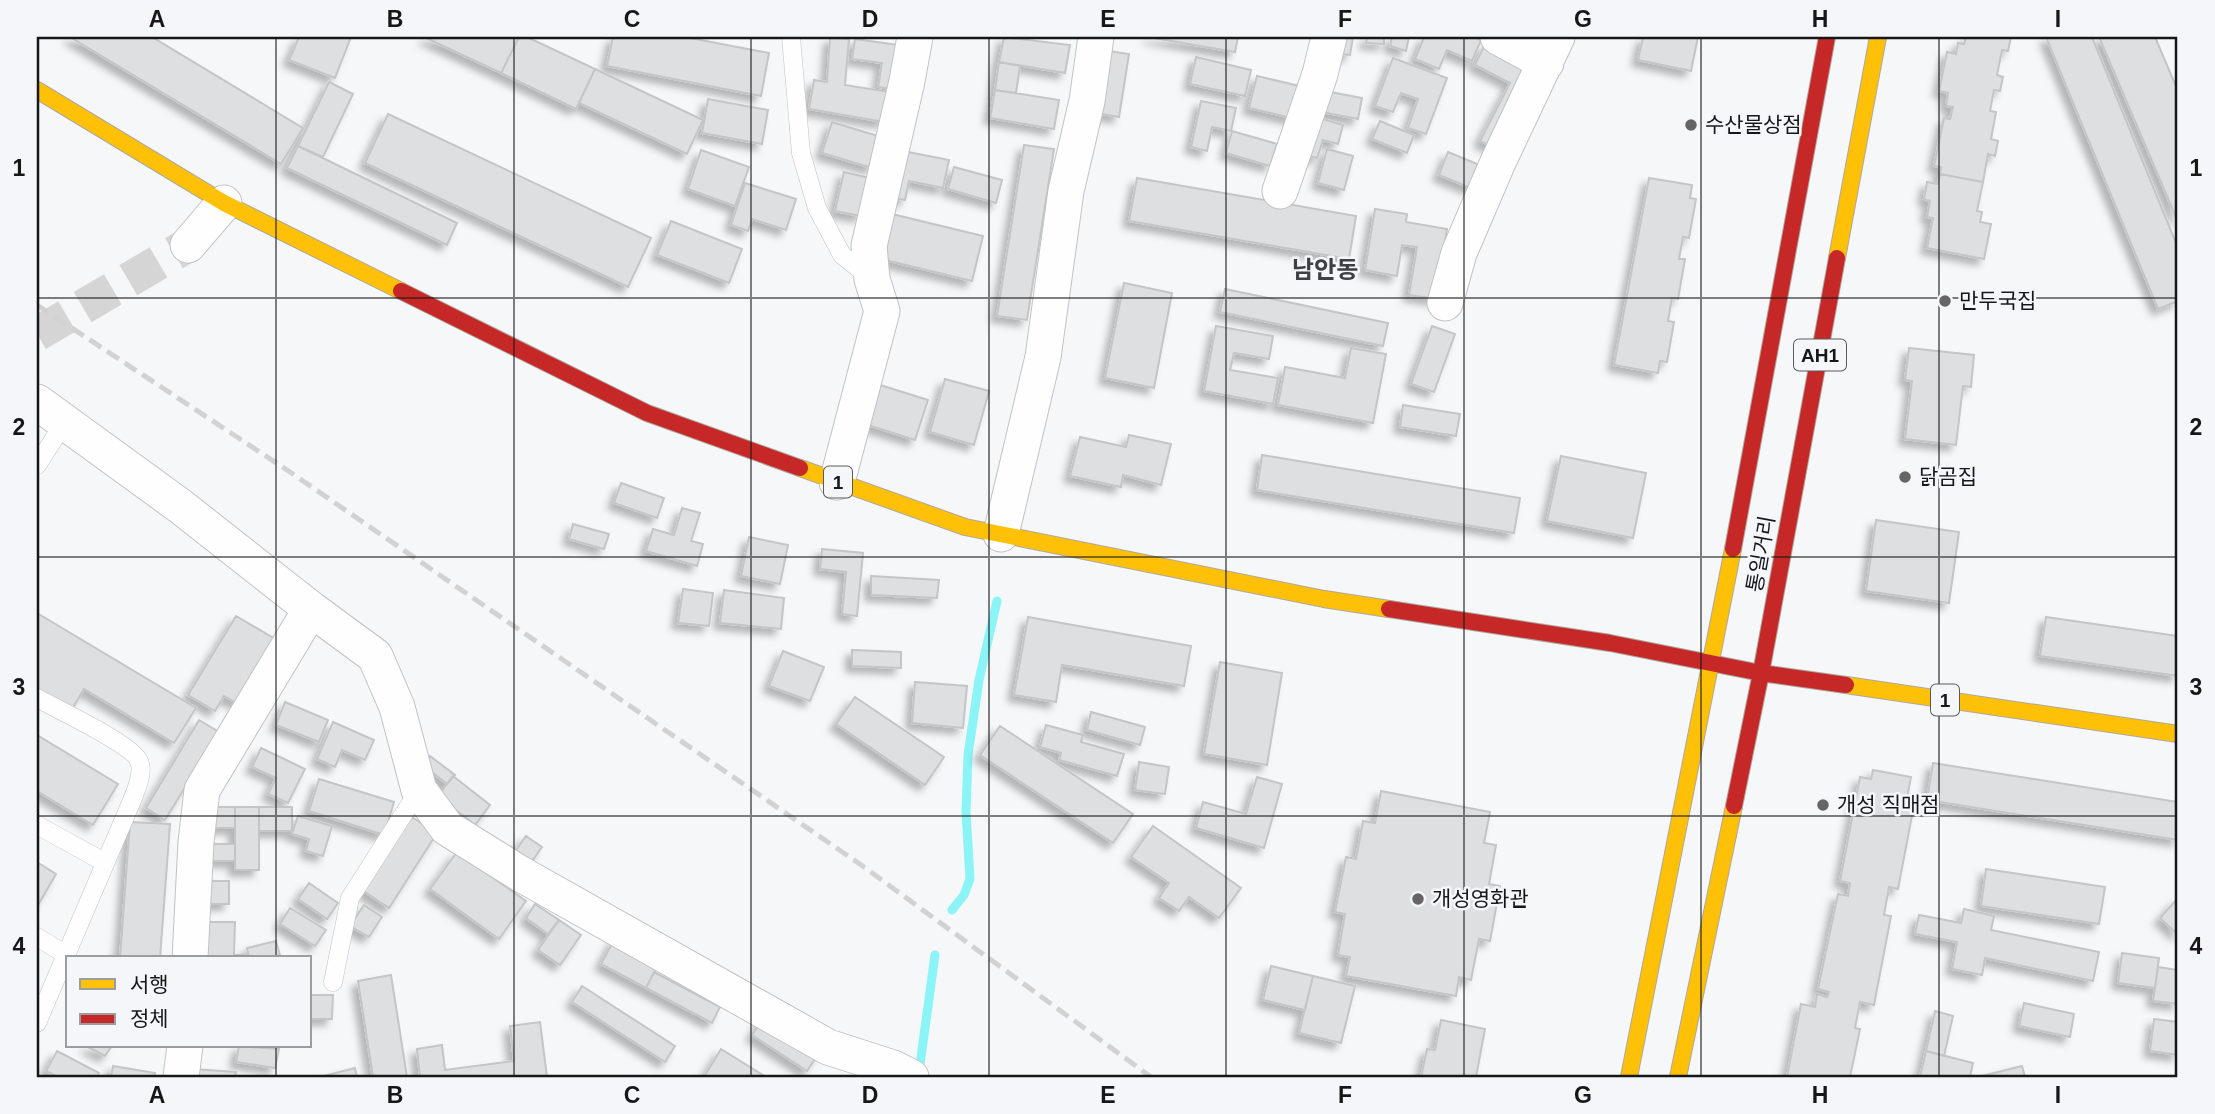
<svg xmlns="http://www.w3.org/2000/svg" width="2215" height="1114" font-family="Helvetica,'Noto Sans KR',sans-serif">
  <defs>
    <filter id="shadow"><feDropShadow dx="-6" dy="6" stdDeviation="3.5" flood-color="#0004"/></filter>
  </defs>
  <rect width="100%" height="100%" fill="#f6f7f8"/>
  <g fill="none" stroke-linecap="round" stroke-linejoin="round">
    <path stroke="#8bf4f7" stroke-width="9" d="M952,910L964,895L970,879L966,812L968,755L979,680L997,601
      M919,1072L935,955"/>
  </g>
  <path fill="#dedfe0" stroke="#c4c5c6" stroke-width="2" filter="url(#shadow)" d="M70,37H152L303,128L281,164Z
    M299,37H351L335,78L289,60Z
    M424,37H519L501,73Z
    M519,37H527L595,69L576,109L501,73Z
    M613,37H685L769,53L761,96L607,66Z
    M1004,37L1070,45L1065,73L999,62Z
    M1148,37H1238L1235,52Z
    M1331,37H1353L1350,55L1330,53Z
    M1367,37H1384V44L1366,43Z
    M1392,37H1409L1406,51L1390,46Z
    M1424,37H1474L1481,40L1472,61L1447,50L1439,69L1415,59Z
    M1643,37H1698L1691,71L1638,60Z
    M1966,37H2011L2008,51L2002,50L1997,75L2003,77L2000,91L1994,90L1990,111L1996,112L1991,139L1998,141L1995,156L1988,154L1983,182L1940,174L1941,167L1934,166L1944,118L1950,119L1953,107L1946,106L1948,93L1939,91L1947,52L1956,54L1958,43L1964,44Z
    M2046,37H2092L2178,248V301L2158,309Z
    M2099,37H2155L2178,91V222Z
    M830,38L849,39L845,85L889,92L884,122L809,109L814,80L827,82Z
    M855,39L906,46L899,90L878,87L882,63L852,59Z
    M1485,44L1539,71L1499,150L1480,141L1510,83L1475,65Z
    M1102,50L1129,54L1119,117L1091,112Z
    M1196,57L1251,70L1245,96L1190,84Z
    M1393,58L1447,78L1426,134L1408,128L1418,99L1401,93L1393,112L1375,106Z
    M999,62L1020,66L1016,93L995,90Z
    M595,69L703,120L687,154L579,103Z
    M1257,76L1308,88L1300,120L1249,108Z
    M329,82L353,94L323,157L298,146Z
    M995,90L1059,100L1054,129L990,118Z
    M1320,90L1362,98L1358,119L1316,111Z
    M708,99L768,110L762,144L702,133Z
    M1201,101L1236,108L1231,131L1212,127L1207,151L1191,147Z
    M388,114L651,238L628,287L365,163Z
    M1309,115L1343,125L1338,144L1323,140L1317,158L1299,153Z
    M1380,121L1414,135L1407,153L1372,139Z
    M832,122L881,137L872,168L822,153Z
    M1232,131L1277,144L1270,166L1226,153Z
    M1024,145L1054,149L1027,320L997,316Z
    M298,146L457,223L447,245L287,168Z
    M1327,149L1353,156L1344,190L1318,183Z
    M701,150L749,167L735,206L688,189Z
    M898,150L949,160L943,188L909,181L905,200L889,197Z
    M1448,152L1482,166L1473,189L1439,175Z
    M954,167L1002,180L996,203L948,189Z
    M844,172L870,178L861,216L835,211Z
    M1940,174L1983,182L1977,211L1982,212L1980,222L1991,224L1984,259L1927,248L1933,218L1927,217L1930,201L1924,199L1927,182L1938,184Z
    M1137,178L1356,216L1349,259L1129,221Z
    M1649,178L1692,185L1690,198L1696,199L1689,238L1683,237L1679,259H1685L1678,299L1672,298L1668,321L1674,322L1667,362L1660,361L1658,373L1614,365Z
    M745,183L796,199L786,230L752,219L748,231L731,225Z
    M1375,209L1407,214L1406,222L1447,229L1436,299L1409,295L1417,247L1402,245L1397,276L1365,270Z
    M892,214L983,236L972,281L881,259Z
    M671,221L742,249L729,283L657,255Z
    M1124,283L1172,293L1154,388L1105,378Z
    M1225,289L1388,323L1383,346L1220,312Z
    M1216,326L1273,336L1269,359L1234,353L1230,370L1278,378L1273,404L1204,391Z
    M1432,326L1455,334L1434,392L1411,384Z
    M1351,348L1386,354L1373,423L1278,405L1285,367L1345,378Z
    M1909,348L1974,355L1971,387L1963,386L1956,445L1905,439L1912,381L1905,380Z
    M945,379L989,391L974,445L930,432Z
    M880,385L928,400L915,440L868,425Z
    M1403,405L1460,414L1456,436L1400,427Z
    M1129,435L1171,444L1161,485L1123,475L1121,487L1070,476L1080,437L1126,447Z
    M1262,455L1520,498L1514,533L1257,490Z
    M1561,456L1646,473L1633,538L1547,521Z
    M621,483L664,498L657,518L614,503Z
    M682,508L700,513L691,541L703,544L697,566L646,551L653,529L674,535Z
    M1876,520L1959,532L1949,603L1866,591Z
    M573,524L609,534L604,549L569,539Z
    M749,537L788,545L780,584L741,576Z
    M822,549L863,553L857,616L842,614L846,572L820,569Z
    M871,576L939,580L937,598L871,595Z
    M683,589L713,593L709,626L678,623Z
    M724,590L784,598L781,629L720,623Z
    M37,613L196,708L174,743L84,689L71,711L37,690Z
    M236,616L277,640L238,704L224,696L215,711L188,695Z
    M1028,617L1191,646L1184,686L1062,665L1056,702L1014,695Z
    M2046,617L2178,636V676L2040,656Z
    M852,650L901,652V668L852,666Z
    M783,651L824,667L810,701L769,686Z
    M1220,662L1282,673L1267,765L1204,754Z
    M915,682L967,686L963,728L912,723Z
    M855,697L944,757L925,785L836,724Z
    M285,702L328,720L319,742L276,725Z
    M1091,712L1145,727L1140,745L1087,730Z
    M199,720L219,732L165,820L146,808Z
    M333,722L374,740L365,760L342,750L335,767L317,759Z
    M1046,725L1083,735L1081,742L1124,754L1117,776L1059,760L1061,753L1040,747Z
    M1000,726L1133,814L1113,843L980,755Z
    M37,735L118,784L93,825L37,791Z
    M261,748L305,769L288,803L268,794L276,778L252,767Z
    M430,756L455,775L447,784L423,765Z
    M1139,762L1169,767L1165,794L1135,790Z
    M1933,763L2178,802V840L1927,800Z
    M1873,770L1911,777L1907,798L1915,800L1898,889L1889,887L1884,915L1891,916L1874,1005L1860,1002L1855,1028L1860,1029L1850,1077H1787L1801,1004L1815,1007L1817,994L1827,997L1829,992L1818,989L1838,894L1848,896L1850,883L1840,881L1860,777L1871,779Z
    M453,776L490,805L475,825L438,796Z
    M1257,777L1282,784L1264,848L1196,828L1203,802L1246,814Z
    M319,779L394,802L384,835L309,811Z
    M1381,791L1490,812L1484,843L1496,845L1489,884L1500,886L1490,941L1479,939L1471,980L1459,977L1456,996L1346,976L1350,957L1338,955L1345,914L1335,912L1346,857L1356,859L1363,821L1375,823Z
    M205,807H235V828H205Z
    M235,807H259V870H235Z
    M259,807H292V831H259Z
    M298,816L332,826L323,856L306,851L309,839L292,834Z
    M410,816L437,833L389,908L362,890Z
    M130,822L170,824L160,958H120Z
    M1153,826L1241,888L1219,918L1189,897L1179,911L1159,898L1169,883L1131,857Z
    M526,836L542,847L528,867L512,856Z
    M204,844H235V861H204Z
    M457,852L526,901L499,939L430,889Z
    M37,862L56,874L37,907Z
    M1986,869L2105,887L2099,924L1981,906Z
    M201,881H229V904H201Z
    M309,883L338,903L327,919L298,899Z
    M2178,898V935L2160,918Z
    M535,904L559,920L548,934L526,918Z
    M364,905L382,917L369,937L350,926Z
    M290,908L326,930L315,946L280,924Z
    M1964,909L1994,916L1991,930L2099,952L2093,981L1985,958L1982,975L1952,969L1957,942L1915,934L1919,915L1961,923Z
    M559,920L581,935L560,965L538,950Z
    M202,922H235L234,955H245V958H201Z
    M615,938L660,962L646,988L601,964Z
    M276,941L280,955L266,958H249L247,948Z
    M2122,953L2159,958L2155,988L2118,983Z
    M1271,966L1313,976L1305,1010L1263,1000Z
    M2158,967L2178,970V1004L2153,1001Z
    M654,972L720,1007L712,1023L646,988Z
    M391,975L407,1077H373L358,981Z
    M1313,976L1355,986L1341,1043L1299,1033Z
    M582,986L675,1046L665,1062L572,1002Z
    M310,995H333L332,1019H310Z
    M2024,1003L2074,1014L2070,1037L2019,1026Z
    M1935,1011L1953,1016L1944,1056L1926,1051Z
    M764,1017L819,1053L807,1071L752,1035Z
    M2154,1019L2178,1022V1055L2150,1051Z
    M1441,1020L1485,1029L1476,1077H1421L1427,1049L1435,1050Z
    M540,1022L547,1077H420L417,1049L442,1045L445,1070L514,1061L510,1026Z
    M86,1046H112L105,1056Z
    M239,1046L279,1049L275,1068L236,1062Z
    M721,1049L766,1077H704Z
    M57,1051L99,1073L97,1077H58L46,1071Z
    M1926,1051L1973,1063L1970,1077H1920Z
    M113,1066L155,1073L154,1077H111Z
    M2022,1066L2025,1077H1978Z
    M355,1068L357,1077H320Z
    M192,1069L236,1072L235,1077H192Z"/>
  <g fill="none" stroke-linecap="round" stroke-linejoin="round">
    <path stroke="#d5d5d6" stroke-width="35" stroke-dasharray="35 18" stroke-linecap="butt" d="M37,334L188,245"/>
    <g stroke="#c1c2c3" stroke-width="19">
      <path id="lane" d="M791,37L801,153L817,208L842,255L872,279
        M37,465L65,422
        M37,698C56,709 132,744 139,761C144,772 137,787 133,798L37,1023
        M37,825L104,862
        M37,937L65,954
        M333,982L350,898L419,790"/>
    </g>
    <g stroke="#c1c2c3" stroke-width="37">
      <path id="street" d="M1498,37L1546,63
        M1280,191L1320,74L1329,37
        M188,245L224,203
        M1445,303L1459,253L1498,162L1557,37
        M37,402L180,506L311,609L375,656L397,707L419,790L447,828L519,873L828,1047L893,1068L911,1077
        M837,482L882,311L872,279L869,246L907,81L915,37
        M1001,534L1043,357L1066,191L1087,101L1096,37
        M190,958L196,842L202,790L311,609
        M181,1077L185,1046"/>
    </g>
    <g stroke="#ada7a1" stroke-width="18">
      <path id="slow" d="M37,90L224,203L401,291
        M1837,258L1878,37
        M800,468L965,527L1324,599L1389,609
        M1846,685L2178,734
        M1629,1077L1733,549
        M1678,1077L1734,806"/>
    </g>
    <g stroke="#ada7a1" stroke-width="18">
      <path id="jam" d="M401,291L647,413L800,468
        M1733,549L1827,37
        M1389,609L1610,643L1761,673L1846,685
        M1734,806L1761,673L1837,258"/>
    </g>
    <use href="#lane" stroke="#fefefe" stroke-width="18"/>
    <use href="#street" stroke="#fefefe" stroke-width="35"/>
    <use href="#slow" stroke="#ffc107" stroke-width="16"/>
    <use href="#jam" stroke="#c62828" stroke-width="16"/>
    <path stroke="#d2d2d3" stroke-width="5" stroke-dasharray="14 7" stroke-linecap="butt" d="M37,305L290,472L864,867L1151,1077"/>
  </g>
  <path fill="none" stroke="#171718" stroke-width="2" stroke-opacity="0.55" d="M276,37V958M514,37V1077M751,37V1077M989,37V1077M1226,37V1077M1464,37V1077M1701,37V1077M1939,37V1077M37,298H2178M37,557H2178M37,816H2178M276,1046V1077"/>
  <g fill="#656566" stroke="#f5f6f9" stroke-width="2.5">
    <circle cx="1691" cy="125" r="7"/>
    <circle cx="1945" cy="301" r="7"/>
    <circle cx="1905" cy="477" r="7"/>
    <circle cx="1823" cy="805" r="7"/>
    <circle cx="1418" cy="899" r="7"/>
  </g>
  <g text-anchor="middle" stroke-width="5" stroke-linejoin="round" paint-order="stroke">
    <g fill="#f5f6f9" stroke="#5a5a5c" stroke-width="2">
      <rect x="1794" y="339.5" width="52" height="31" rx="5"/>
      <rect x="824" y="466.5" width="28" height="31" rx="5"/>
      <rect x="1931" y="684.5" width="28" height="31" rx="5"/>
    </g>
    <g font-size="19" font-weight="bold" fill="#171718">
      <text x="1820" y="362">AH1</text>
      <text x="838" y="489">1</text>
      <text x="1945" y="707">1</text>
    </g>
    <g font-size="21" fill="#171718" stroke="#f5f6f9" text-anchor="start">
      <text x="1705" y="132">수산물상점</text>
      <text x="1959" y="308">만두국집</text>
      <text x="1919" y="484">닭곰집</text>
      <text x="1837" y="812">개성 직매점</text>
      <text x="1432" y="906">개성영화관</text>
    </g>
    <g font-size="21" fill="#171718" stroke="#f5f6f9">
      <text transform="translate(1761 554) rotate(-80)" y="7">통일거리</text>
    </g>
    <g font-size="24" font-weight="bold" fill="#3f4042" stroke="#f5f6f9">
      <text x="1325" y="278">남안동</text>
    </g>
  </g>
  <rect width="2215" height="1114" fill="none" stroke="#f5f6f9" stroke-width="77"/>
  <rect x="66" y="956" width="245" height="91" fill="#f5f6f9" stroke="#9c9d9f" stroke-width="2"/>
  <rect x="80" y="979" width="35" height="10" fill="#ffc107" stroke="#9c9d9f" stroke-width="2"/>
  <text x="130" y="992" font-size="21" fill="#171718">서행</text>
  <rect x="80" y="1014" width="35" height="10" fill="#c62828" stroke="#9c9d9f" stroke-width="2"/>
  <text x="130" y="1026" font-size="21" fill="#171718">정체</text>
  <rect x="38" y="38" width="2138" height="1038" fill="none" stroke="#171718" stroke-width="2.5"/>
  <g font-size="23" text-anchor="middle" font-weight="bold" fill="#171718">
    <text x="157" y="27">A</text>
    <text x="395" y="27">B</text>
    <text x="632" y="27">C</text>
    <text x="870" y="27">D</text>
    <text x="1108" y="27">E</text>
    <text x="1345" y="27">F</text>
    <text x="1583" y="27">G</text>
    <text x="1820" y="27">H</text>
    <text x="2058" y="27">I</text>
    <text x="19" y="176">1</text>
    <text x="2196" y="176">1</text>
    <text x="19" y="435">2</text>
    <text x="2196" y="435">2</text>
    <text x="19" y="695">3</text>
    <text x="2196" y="695">3</text>
    <text x="19" y="954">4</text>
    <text x="2196" y="954">4</text>
    <text x="157" y="1103">A</text>
    <text x="395" y="1103">B</text>
    <text x="632" y="1103">C</text>
    <text x="870" y="1103">D</text>
    <text x="1108" y="1103">E</text>
    <text x="1345" y="1103">F</text>
    <text x="1583" y="1103">G</text>
    <text x="1820" y="1103">H</text>
    <text x="2058" y="1103">I</text>
  </g>
</svg>
